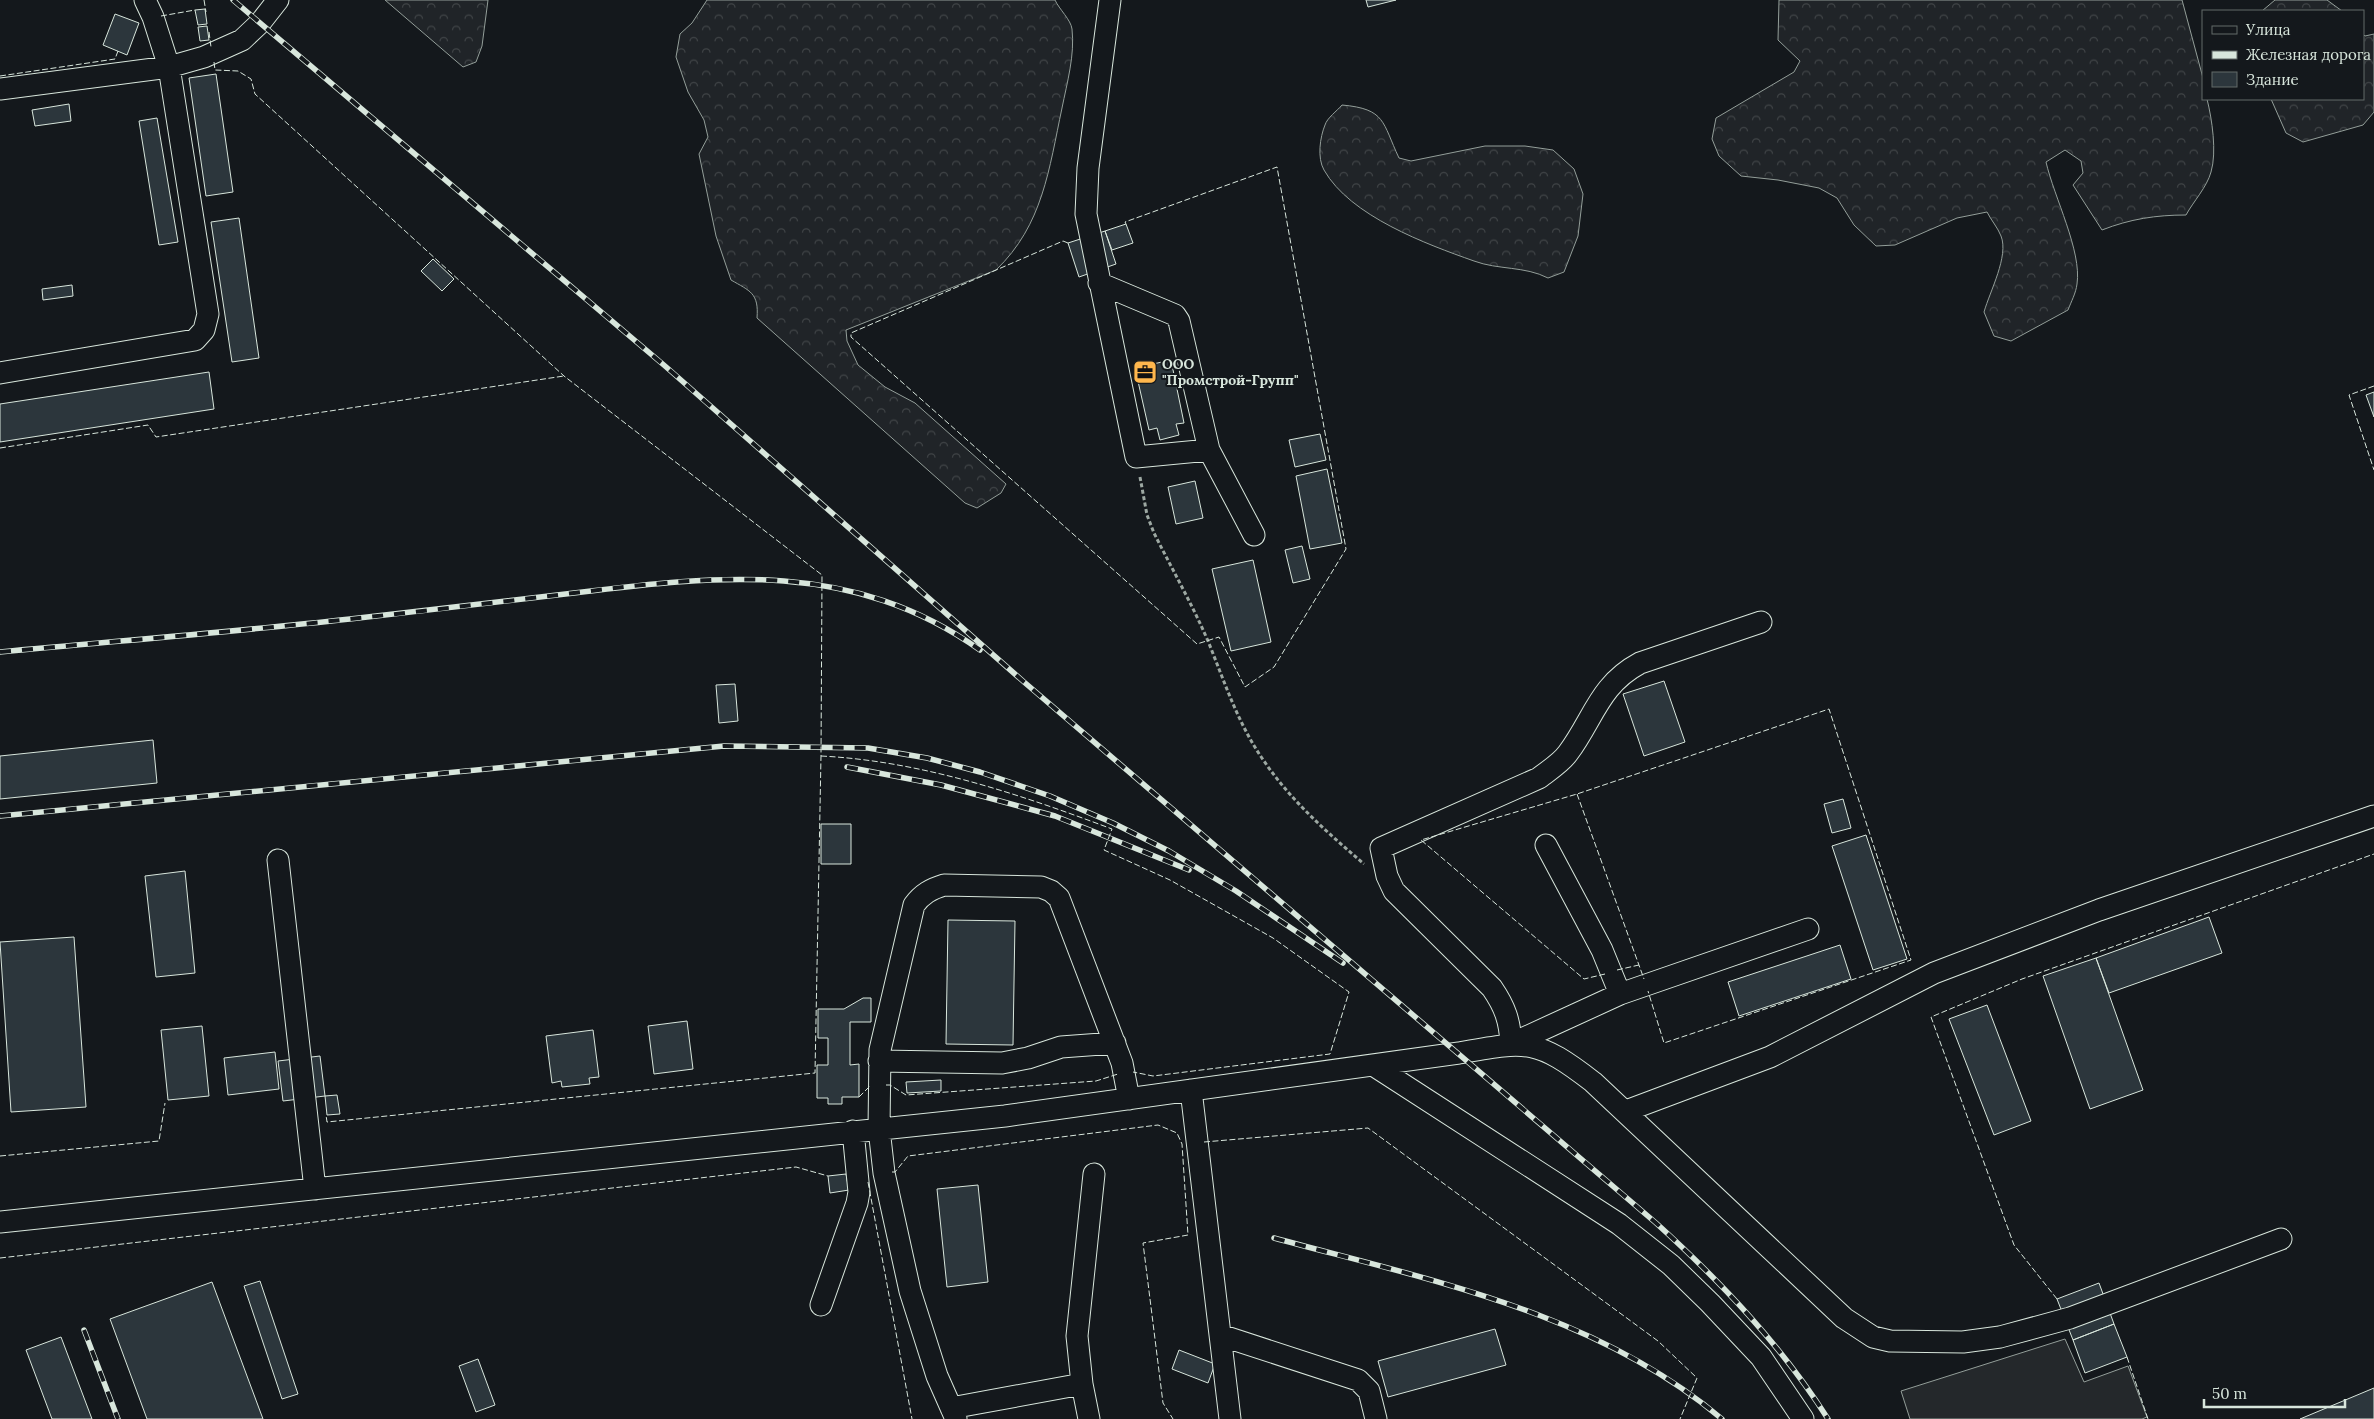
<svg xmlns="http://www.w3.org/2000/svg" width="2374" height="1419" font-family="Lora,serif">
  <defs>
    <pattern id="forest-crowns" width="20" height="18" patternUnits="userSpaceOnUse" patternTransform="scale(1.25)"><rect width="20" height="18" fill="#202428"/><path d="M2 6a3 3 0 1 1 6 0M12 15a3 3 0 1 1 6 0" fill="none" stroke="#404447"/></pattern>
  </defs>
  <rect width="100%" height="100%" fill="#14181c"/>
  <path fill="url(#forest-crowns)" stroke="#939e99" d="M385,0H488L482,46L476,62L463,67Z
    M707,0H1055C1059,9 1071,20 1072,29C1075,55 1067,83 1062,108C1049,169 1043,225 996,270L846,330L847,341L858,365L885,387L915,403L1006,484L1001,493L977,508L965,503L757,318C759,293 750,291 731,280L716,236L699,154L708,137L704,120L688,92L676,57L680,34L692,23Z
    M1779,0H2182L2203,78V99H2207C2212,119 2217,152 2211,172C2207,187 2193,202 2186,215C2156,215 2130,219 2102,230L2073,185L2083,173L2081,161L2065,150L2046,162C2054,197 2082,251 2077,284C2076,293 2071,302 2068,310L2011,341L1994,336L1984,312C1990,291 2009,256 2001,236C1998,228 1991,220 1987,212L1957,218L1895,245L1876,246L1854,225L1837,198L1819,188L1778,180L1741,176L1719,156L1712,139L1716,118L1794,72L1800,61L1778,40Z
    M2275,0H2327L2342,11H2262Z
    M2363,34L2365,36L2374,34V112L2363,125L2303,142L2286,133L2271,99H2363Z
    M1342,105C1386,109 1382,122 1399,158L1411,161L1485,146H1525L1553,150L1574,169L1583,194L1578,236L1564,272L1548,278C1525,266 1498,270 1474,261C1426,244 1350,216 1324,170C1317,158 1320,137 1325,125C1327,118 1337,111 1342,105Z"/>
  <path fill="#24282b" stroke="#939e99" d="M2065,1339L2084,1382L2128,1366L2147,1417L2142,1419H1910L1901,1391Z"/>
  <path fill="#2c363c" stroke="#d8e6dc" d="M1366,0H1396L1368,7Z
    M205,9L207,24L198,25L195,10Z
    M115,14L139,23L127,55L103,45Z
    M207,26L209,40L200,41L198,27Z
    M216,74L233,192L206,196L189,78Z
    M69,104L71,121L35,126L32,110Z
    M157,118L178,242L159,245L139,121Z
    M239,218L259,358L232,362L211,222Z
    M1126,224L1133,243L1112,250L1105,231Z
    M1105,231L1116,264L1079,277L1068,243Z
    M433,259L454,279L442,291L421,271Z
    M72,285L73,296L43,300L42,289Z
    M1171,360L1184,423L1176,424L1179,435L1160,440L1157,428L1149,430L1135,368Z
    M209,372L214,409L0,442V404Z
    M2374,392V417L2366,395Z
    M1320,434L1326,460L1295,467L1289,440Z
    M1327,469L1342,543L1310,549L1296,476Z
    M1195,481L1203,518L1176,524L1168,487Z
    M1302,546L1310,579L1293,583L1285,550Z
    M1253,560L1271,642L1231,651L1212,569Z
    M1664,681L1685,742L1644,756L1623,694Z
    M735,684L738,721L719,723L716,685Z
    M153,740L157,783L0,799V756Z
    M1843,799L1851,828L1832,833L1824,804Z
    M821,824H851V864H821Z
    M1866,835L1907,959L1873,970L1832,846Z
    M185,871L195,973L156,977L145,876Z
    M2209,917L2222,953L2109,993L2096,958Z
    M948,920L1015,921L1013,1045L946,1044Z
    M74,937L86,1107L11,1112L0,942Z
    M1840,945L1851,979L1739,1016L1728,982Z
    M2096,958L2143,1090L2090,1109L2043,976Z
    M863,998H871V1022H850V1065L859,1064V1097H842V1104H828V1098H817V1065H828V1038H818V1009H844Z
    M1987,1005L2031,1121L1994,1135L1949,1019Z
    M687,1021L693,1069L654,1074L648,1026Z
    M202,1026L209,1096L168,1100L161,1030Z
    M593,1030L599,1077L589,1078L590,1084L562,1087L561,1081L552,1083L546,1036Z
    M275,1052L279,1089L228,1095L224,1058Z
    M320,1056L325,1096L283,1101L278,1061Z
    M941,1080V1091L907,1093L906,1082Z
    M337,1095L340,1114L327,1115L325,1096Z
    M846,1174L849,1190L830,1193L828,1176Z
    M978,1185L988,1282L947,1287L937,1189Z
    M260,1281L298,1394L282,1399L244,1286Z
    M212,1282L263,1419H147L110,1319Z
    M2099,1283L2114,1324L2073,1340L2057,1299Z
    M2114,1324L2127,1357L2085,1373L2073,1340Z
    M1495,1329L1506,1365L1388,1397L1378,1361Z
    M61,1337L92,1419H52L26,1350Z
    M1179,1350L1215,1364L1208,1383L1172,1369Z
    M478,1359L495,1405L476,1412L459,1366Z
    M2374,1388V1419H2300Z"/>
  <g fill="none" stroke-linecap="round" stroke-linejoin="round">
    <g stroke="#d8e6dc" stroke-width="23">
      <path id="minor" d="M1110,0L1088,168L1086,214L1136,457L1209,450L1254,535
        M0,89L169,67L204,57L242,40L260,23L278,0
        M1099,283L1175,315L1179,321L1209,450
        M0,373L195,340L204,330L208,314L169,67L153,17L145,0
        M1761,622L1640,663C1599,685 1594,718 1568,753C1561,763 1549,770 1539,778L1381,848L1387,876L1394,891L1492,988C1505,1007 1510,1021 1511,1044L1620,994L1808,929
        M1546,845L1602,950L1620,994
        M278,860L315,1189
        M879,1061L1002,1063L1028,1058L1061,1047L1115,1043
        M1373,1065L1619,1224L1671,1265L1710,1303L1761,1357L1803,1419
        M1191,1090L1230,1419
        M1626,1111L1770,1057L1934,973L2099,910L2374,816
        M0,1222L1005,1116L1459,1053C1527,1041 1536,1038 1593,1082L1844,1318L1873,1337L1890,1341L1963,1342L2000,1337L2070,1318L2281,1239
        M821,1305L857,1203L859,1192L853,1131
        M1220,1335L1358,1380L1369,1391L1376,1419
        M951,1408L1082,1384
        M956,1419L937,1376L910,1291L884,1173L879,1129L880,1050L914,905C922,894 931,889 944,885L1041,887L1051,891L1059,898L1122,1063L1129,1099
        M1089,1419L1082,1384L1077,1336L1094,1174"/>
    </g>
    <path stroke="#9da8a2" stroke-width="3" stroke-dasharray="4 2.5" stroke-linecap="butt" d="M1140,477L1147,515L1154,533C1172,569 1192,604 1208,641C1225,683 1238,724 1264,761C1291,801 1328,833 1364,864"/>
    <use href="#minor" stroke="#14181c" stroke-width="21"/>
    <g stroke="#d8e6dc" stroke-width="5.5">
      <path id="rail" d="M233,0L665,366L1024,682L1656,1223C1721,1282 1781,1345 1828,1419
        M0,652C117,641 233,632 350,619C424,611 499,602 574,593C719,575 853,560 980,650
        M847,767L941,785L1055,816L1189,870
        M0,816L724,746L868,748L927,758L980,772L1050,796L1113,823L1169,851L1236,891L1343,963
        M1274,1238C1429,1280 1595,1312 1722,1419
        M84,1330L118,1419"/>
    </g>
    <use href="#rail" stroke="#14181c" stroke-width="4" stroke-dasharray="11" stroke-linecap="butt"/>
    <path stroke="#d8e6dc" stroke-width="1" stroke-dasharray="6 2.5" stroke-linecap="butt" d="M204,0L206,12
      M161,16L195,10
      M209,32L211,47
      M214,62L215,70L238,71L251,79L255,94L564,376L822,575L821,756L815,1073L327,1122L326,1115
      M0,76L115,59L118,51
      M1068,243L1063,241L851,333V337L1197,644L1219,637L1245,687L1274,667L1346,549L1277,167L1125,222L1126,224
      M2374,386L2349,395L2374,470
      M0,448L148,425L156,437L564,376
      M821,756C921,761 1019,794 1112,829L1104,850L1170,880L1273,938L1349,992L1330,1054L1153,1076L1133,1072
      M1577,794L1644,979
      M1617,970L1639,965
      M1605,974L1584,979L1421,840L1577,794L1829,709L1911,960L1664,1043L1648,991
      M886,1085H890L906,1095L1096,1081L1118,1074
      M859,1097L871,1085
      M1204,1142L1368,1128L1658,1341L1697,1378L1680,1419
      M0,1156L159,1141L165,1103
      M892,1172H895L908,1156L1158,1125L1177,1133L1182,1144L1188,1235L1143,1243L1163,1403L1173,1419
      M868,1182L912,1419
      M0,1258L796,1167L828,1176
      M2057,1299L2014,1245L1931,1017L2022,979L2374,854
      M2127,1357L2148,1419"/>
  </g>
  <defs>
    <g id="office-square" transform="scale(1.25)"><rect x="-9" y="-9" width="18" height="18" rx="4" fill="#ffb74d" stroke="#14181c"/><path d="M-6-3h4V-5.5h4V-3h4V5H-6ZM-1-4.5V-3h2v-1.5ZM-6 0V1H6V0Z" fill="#111"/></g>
  </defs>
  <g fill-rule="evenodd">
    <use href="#office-square" x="1145" y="372"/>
  </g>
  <g text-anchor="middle" stroke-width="4" stroke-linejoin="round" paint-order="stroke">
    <g font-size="14" font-weight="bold" fill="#d8e6dc" stroke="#14181c" text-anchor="start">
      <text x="1162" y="369">ООО<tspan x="1162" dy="16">"Промстрой-Групп"</tspan></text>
    </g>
  </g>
  <rect x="2202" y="10" width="162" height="90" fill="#14181c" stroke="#626a69"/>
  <rect x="2212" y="26" width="25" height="8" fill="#14181c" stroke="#626a69"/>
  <text x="2246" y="35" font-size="15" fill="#d8e6dc">Улица</text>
  <rect x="2212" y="51" width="25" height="8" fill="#d8e6dc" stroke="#626a69"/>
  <text x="2246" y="60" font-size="15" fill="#d8e6dc">Железная дорога</text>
  <rect x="2212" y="72" width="25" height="15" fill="#2c363c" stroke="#626a69"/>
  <text x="2246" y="85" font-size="15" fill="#d8e6dc">Здание</text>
  <path d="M2204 1399v8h141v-8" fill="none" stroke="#d8e6dc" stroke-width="2.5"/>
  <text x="2212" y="1399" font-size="15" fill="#d8e6dc" stroke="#14181c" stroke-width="4" paint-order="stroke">50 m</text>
</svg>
